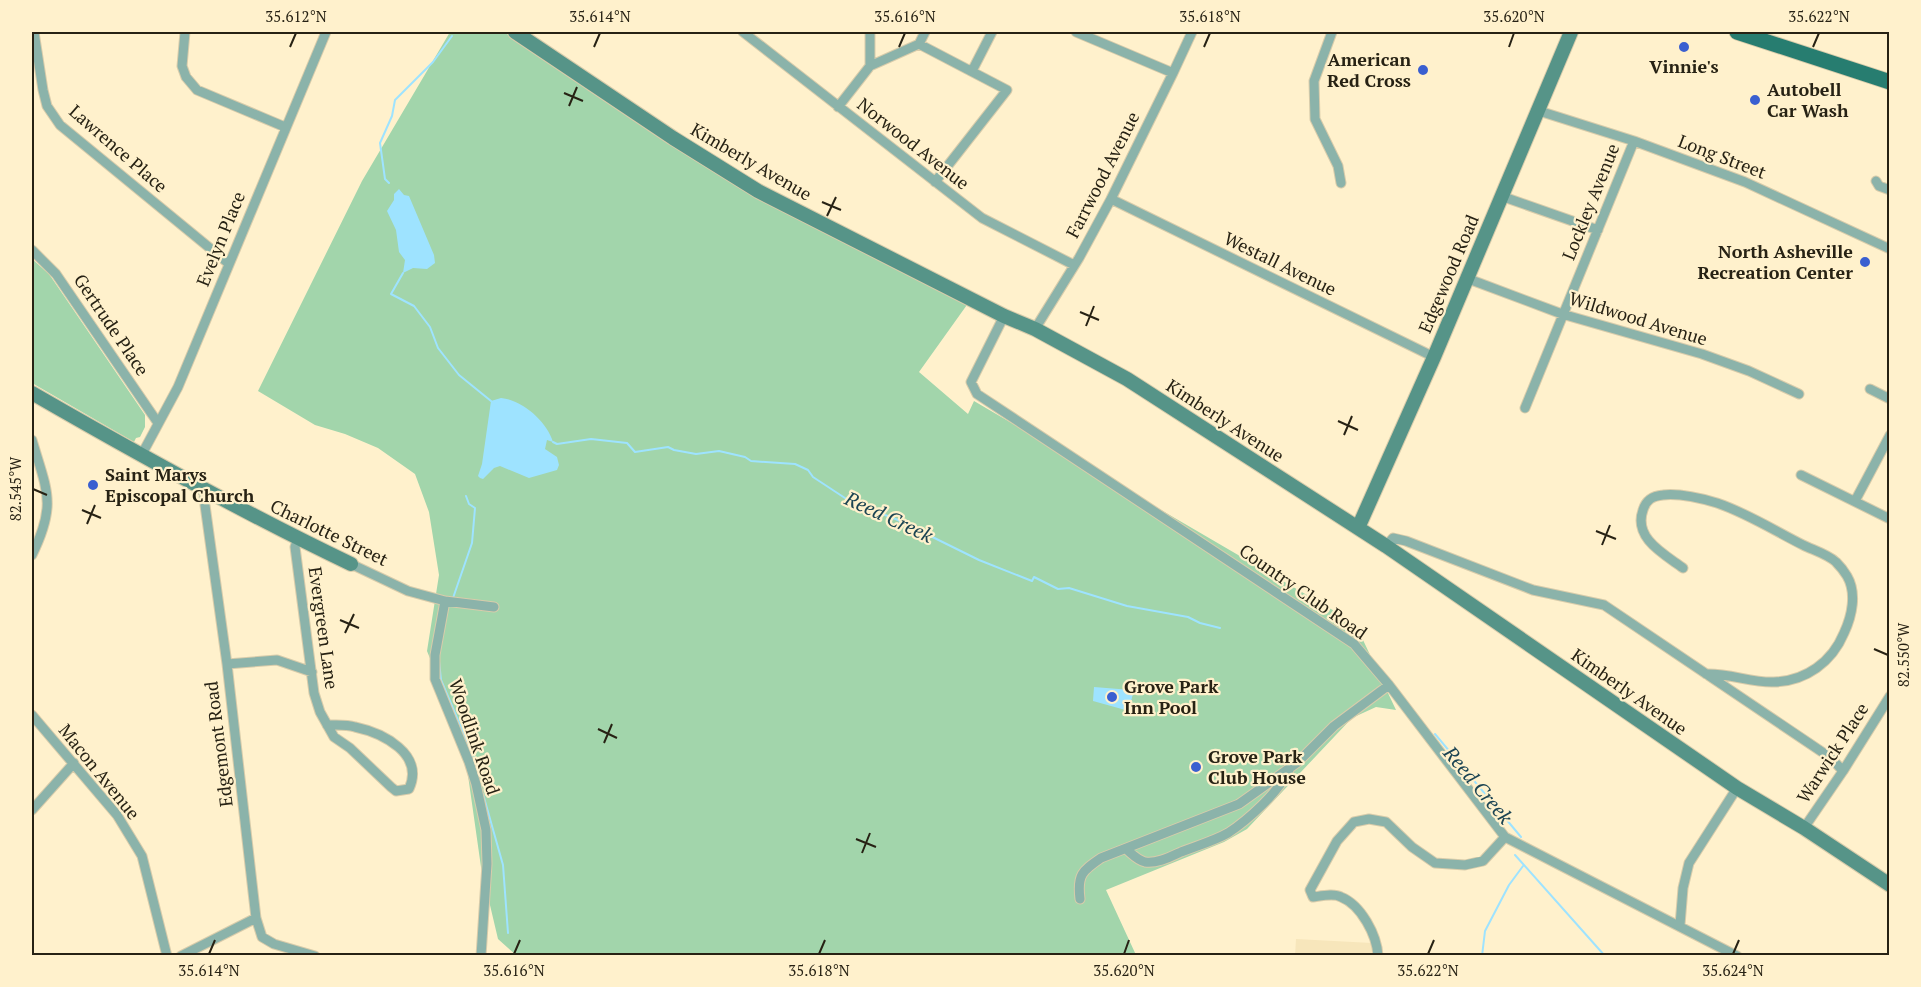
<svg xmlns="http://www.w3.org/2000/svg" width="1921" height="987" font-family="'PT Serif',serif">
  <rect width="100%" height="100%" fill="#fff1cc"/>
  <path fill="#f7e6bb" d="M1296,939L1372,943L1374,956H1295Z"/>
  <path fill="#a2d5ab" d="M450,32H504L645,125L969,302L919,372L968,414L974,401L1355,623L1396,710L1376,707L1352,718L1247,829L1224,842L1106,890L1136,955H516L498,939L481,867L463,740L427,651L439,575L429,512L415,474L378,448L345,434L315,425L258,391L362,181Z
    M32,259L49,274L145,415V427L140,437L136,438L134,442L32,383Z"/>
  <path fill="#9ee3ff" d="M399,189L404,195L409,196L434,255L435,263L427,269L413,268L403,273L405,260L399,252L396,230L387,211L394,200V194Z
    M501,398C523,400 547,422 553,442L547,440L545,449L557,457L559,465L557,470L529,478L500,466L494,468L483,479L480,478L478,476L482,464L491,401Z
    M1094,687L1131,690L1133,693L1129,711L1093,701Z"/>
  <g fill="none" stroke-linecap="round" stroke-linejoin="round">
    <path stroke="#9ee3ff" stroke-width="2" d="M389,183L385,179L380,143L392,116L395,100L433,62L452,36
      M403,273L391,294L414,306L430,327L438,348L459,375L491,401
      M553,442L557,444L591,439L627,443L635,452L668,447L674,450L696,454L719,451L745,457L751,461L795,464L808,470L813,477L851,502L898,520L979,560L1032,581L1034,577L1058,589L1069,588L1127,606L1188,617L1200,623L1220,628
      M453,598L472,543L475,508L469,504L466,496
      M439,661L441,680L471,751L475,766
      M1435,734L1521,837
      M483,794L503,865L508,933
      M1515,855L1605,956
      M1482,956L1485,931L1509,885L1523,866"/>
    <g stroke="#d8ccab" stroke-width="11">
      <path id="street" d="M34,32L43,90L47,106L60,125L228,263
        M185,32L182,66L186,77L197,90L285,127
        M743,32L982,218L1074,265
        M870,32V66
        M1076,32L1173,73
        M1332,32L1314,81L1315,119L1338,166L1341,183
        M919,44L925,32
        M972,71L992,32
        M838,107L870,66L919,44L1007,90L935,182
        M1536,110L1634,141L1745,182L1890,249
        M1876,181L1879,186L1890,190
        M1501,196L1598,230
        M1111,199L1434,357
        M32,250L56,274L158,423
        M1466,278L1562,314L1702,354L1749,371L1799,394
        M1004,316L971,382L977,394L1354,644L1389,685L1505,837L1737,956
        M1035,329L1079,258L1111,199L1173,73L1192,32
        M1870,389L1890,399
        M1525,408L1634,141
        M32,440C47,491 57,504 32,555
        M141,456L178,387L326,32
        M1801,475L1890,519
        M206,491L204,498L227,664L256,918L262,937L274,944L315,956
        M1855,501L1890,435
        M298,538L295,547L314,693L320,712L334,737L350,748L391,787L396,791L409,789C425,754 383,733 355,727C346,724 336,725 327,725
        M1386,546L1393,538L1406,541L1533,590L1604,605L1831,758L1843,771
        M351,564L408,591L445,601L494,607
        M1683,568C1664,554 1633,538 1643,510C1646,500 1652,496 1663,495C1680,493 1700,498 1717,503C1747,513 1775,531 1803,545C1813,550 1827,554 1836,562C1839,565 1844,571 1847,576C1857,593 1852,616 1844,633C1832,662 1806,681 1774,682C1752,683 1729,673 1706,674
        M445,601L435,655V679L469,762L476,784L486,830L487,864L481,956
        M227,664L277,660L312,672
        M32,715L117,815L142,856L167,956
        M32,810L74,763
        M1804,828L1843,771L1890,696
        M1126,849C1132,854 1137,860 1145,862C1156,864 1170,857 1181,852C1196,846 1214,841 1228,833C1248,820 1279,792 1289,770
        M1080,899C1077,875 1082,871 1101,858L1239,804L1298,762L1334,726L1389,685
        M1680,925L1683,888L1689,863L1737,788
        M181,956L256,918
        M1378,956C1377,935 1361,905 1341,897C1334,893 1321,896 1313,897L1310,890L1337,841L1354,822L1369,819L1386,822L1412,847L1435,863L1465,865L1483,861L1505,837"/>
    </g>
    <g stroke="#d8ccab" stroke-width="16">
      <path id="secondary" d="M515,32L673,138L758,191L1004,316L1035,329L1127,379L1386,546L1737,788L1804,828L1890,885
        M32,393C136,453 242,512 351,564
        M1358,528L1434,357L1571,32"/>
    </g>
    <g stroke="#d8ccab" stroke-width="17">
      <path id="primary" d="M1737,32L1890,82"/>
    </g>
    <use href="#street" stroke="#8bb3aa" stroke-width="9"/>
    <use href="#secondary" stroke="#569488" stroke-width="14"/>
    <use href="#primary" stroke="#277d70" stroke-width="15"/>
  </g>
  <path fill="none" stroke="#272214" stroke-width="2" d="M290,47L296,33M594,47L600,33M899,47L905,33M1204,47L1210,33M1509,47L1514,33M1813,47L1819,33M564,93L583,101M569,106L577,87M822,202L841,210M827,216L836,197M1080,312L1099,320M1086,326L1094,306M1338,421L1358,430M1344,435L1352,416M33,489L47,495M82,510L101,518M87,524L95,505M1596,531L1616,539M1602,545L1610,525M340,620L359,628M345,633L354,614M1874,649L1888,655M598,729L617,738M604,743L612,724M856,839L876,847M862,853L870,833M209,954L215,940M514,954L520,940M819,954L825,940M1124,954L1129,940M1428,954L1434,940M1733,954L1739,940"/>
  <g fill="#3a5fd0" stroke="#fff1cc" stroke-width="2">
    <circle cx="1684" cy="47" r="6"/>
    <circle cx="1423" cy="70" r="6"/>
    <circle cx="1755" cy="100" r="6"/>
    <circle cx="1865" cy="262" r="6"/>
    <circle cx="93" cy="485" r="6"/>
    <circle cx="1112" cy="697" r="6"/>
    <circle cx="1196" cy="767" r="6"/>
  </g>
  <g text-anchor="middle" stroke-width="4.5" stroke-linejoin="round" paint-order="stroke">
    <g font-size="18" font-weight="bold" fill="#272214" stroke="#fff1cc" text-anchor="start">
      <text x="1411" y="66" text-anchor="end">American<tspan x="1411" dy="21">Red Cross</tspan></text>
      <text x="1684" y="73" text-anchor="middle">Vinnie's</text>
      <text x="1767" y="96">Autobell<tspan x="1767" dy="21">Car Wash</tspan></text>
      <text x="1853" y="258" text-anchor="end">North Asheville<tspan x="1853" dy="21">Recreation Center</tspan></text>
      <text x="105" y="481">Saint Marys<tspan x="105" dy="21">Episcopal Church</tspan></text>
      <text x="1124" y="693">Grove Park<tspan x="1124" dy="21">Inn Pool</tspan></text>
      <text x="1208" y="763">Grove Park<tspan x="1208" dy="21">Club House</tspan></text>
    </g>
    <g font-size="18" fill="#272214" stroke="#fff1cc">
      <text transform="translate(913 144) rotate(38)" y="6">Norwood Avenue</text>
      <text transform="translate(118 149) rotate(41)" y="6">Lawrence Place</text>
      <text transform="translate(1722 157) rotate(21)" y="6">Long Street</text>
      <text transform="translate(751 162) rotate(30)" y="6">Kimberly Avenue</text>
      <text transform="translate(1103 175) rotate(-63)" y="6">Farrwood Avenue</text>
      <text transform="translate(1591 202) rotate(-68)" y="6">Lockley Avenue</text>
      <text transform="translate(221 239) rotate(-68)" y="6">Evelyn Place</text>
      <text transform="translate(1280 264) rotate(26)" y="6">Westall Avenue</text>
      <text transform="translate(1449 274) rotate(-67)" y="6">Edgewood Road</text>
      <text transform="translate(1638 319) rotate(17)" y="6">Wildwood Avenue</text>
      <text transform="translate(111 325) rotate(56)" y="6">Gertrude Place</text>
      <text transform="translate(1225 421) rotate(33)" y="6">Kimberly Avenue</text>
      <text transform="translate(329 533) rotate(26)" y="6">Charlotte Street</text>
      <text transform="translate(1303 592) rotate(35)" y="6">Country Club Road</text>
      <text transform="translate(323 628) rotate(82)" y="6">Evergreen Lane</text>
      <text transform="translate(1629 692) rotate(35)" y="6">Kimberly Avenue</text>
      <text transform="translate(474 737) rotate(71)" y="6">Woodlink Road</text>
      <text transform="translate(219 744) rotate(-97)" y="6">Edgemont Road</text>
      <text transform="translate(1833 753) rotate(-57)" y="6">Warwick Place</text>
      <text transform="translate(99 772) rotate(51)" y="6">Macon Avenue</text>
    </g>
    <g font-size="20" font-style="italic" fill="#1c4453" stroke="#fff1cc">
      <text transform="translate(889 517) rotate(25)" y="7">Reed Creek</text>
      <text transform="translate(1478 785) rotate(50)" y="7">Reed Creek</text>
    </g>
  </g>
  <rect width="1921" height="987" fill="none" stroke="#fff1cc" stroke-width="66"/>
  <rect x="33" y="33" width="1855" height="921" fill="none" stroke="#272214" stroke-width="2"/>
  <g font-size="15" text-anchor="middle" fill="#272214">
    <text x="296" y="22">35.612°N</text>
    <text x="600" y="22">35.614°N</text>
    <text x="905" y="22">35.616°N</text>
    <text x="1210" y="22">35.618°N</text>
    <text x="1514" y="22">35.620°N</text>
    <text x="1819" y="22">35.622°N</text>
    <text transform="translate(16 489) rotate(-90)" y="5">82.545°W</text>
    <text transform="translate(1904 655) rotate(-90)" y="5">82.550°W</text>
    <text x="209" y="976">35.614°N</text>
    <text x="514" y="976">35.616°N</text>
    <text x="819" y="976">35.618°N</text>
    <text x="1124" y="976">35.620°N</text>
    <text x="1428" y="976">35.622°N</text>
    <text x="1733" y="976">35.624°N</text>
  </g>
</svg>
